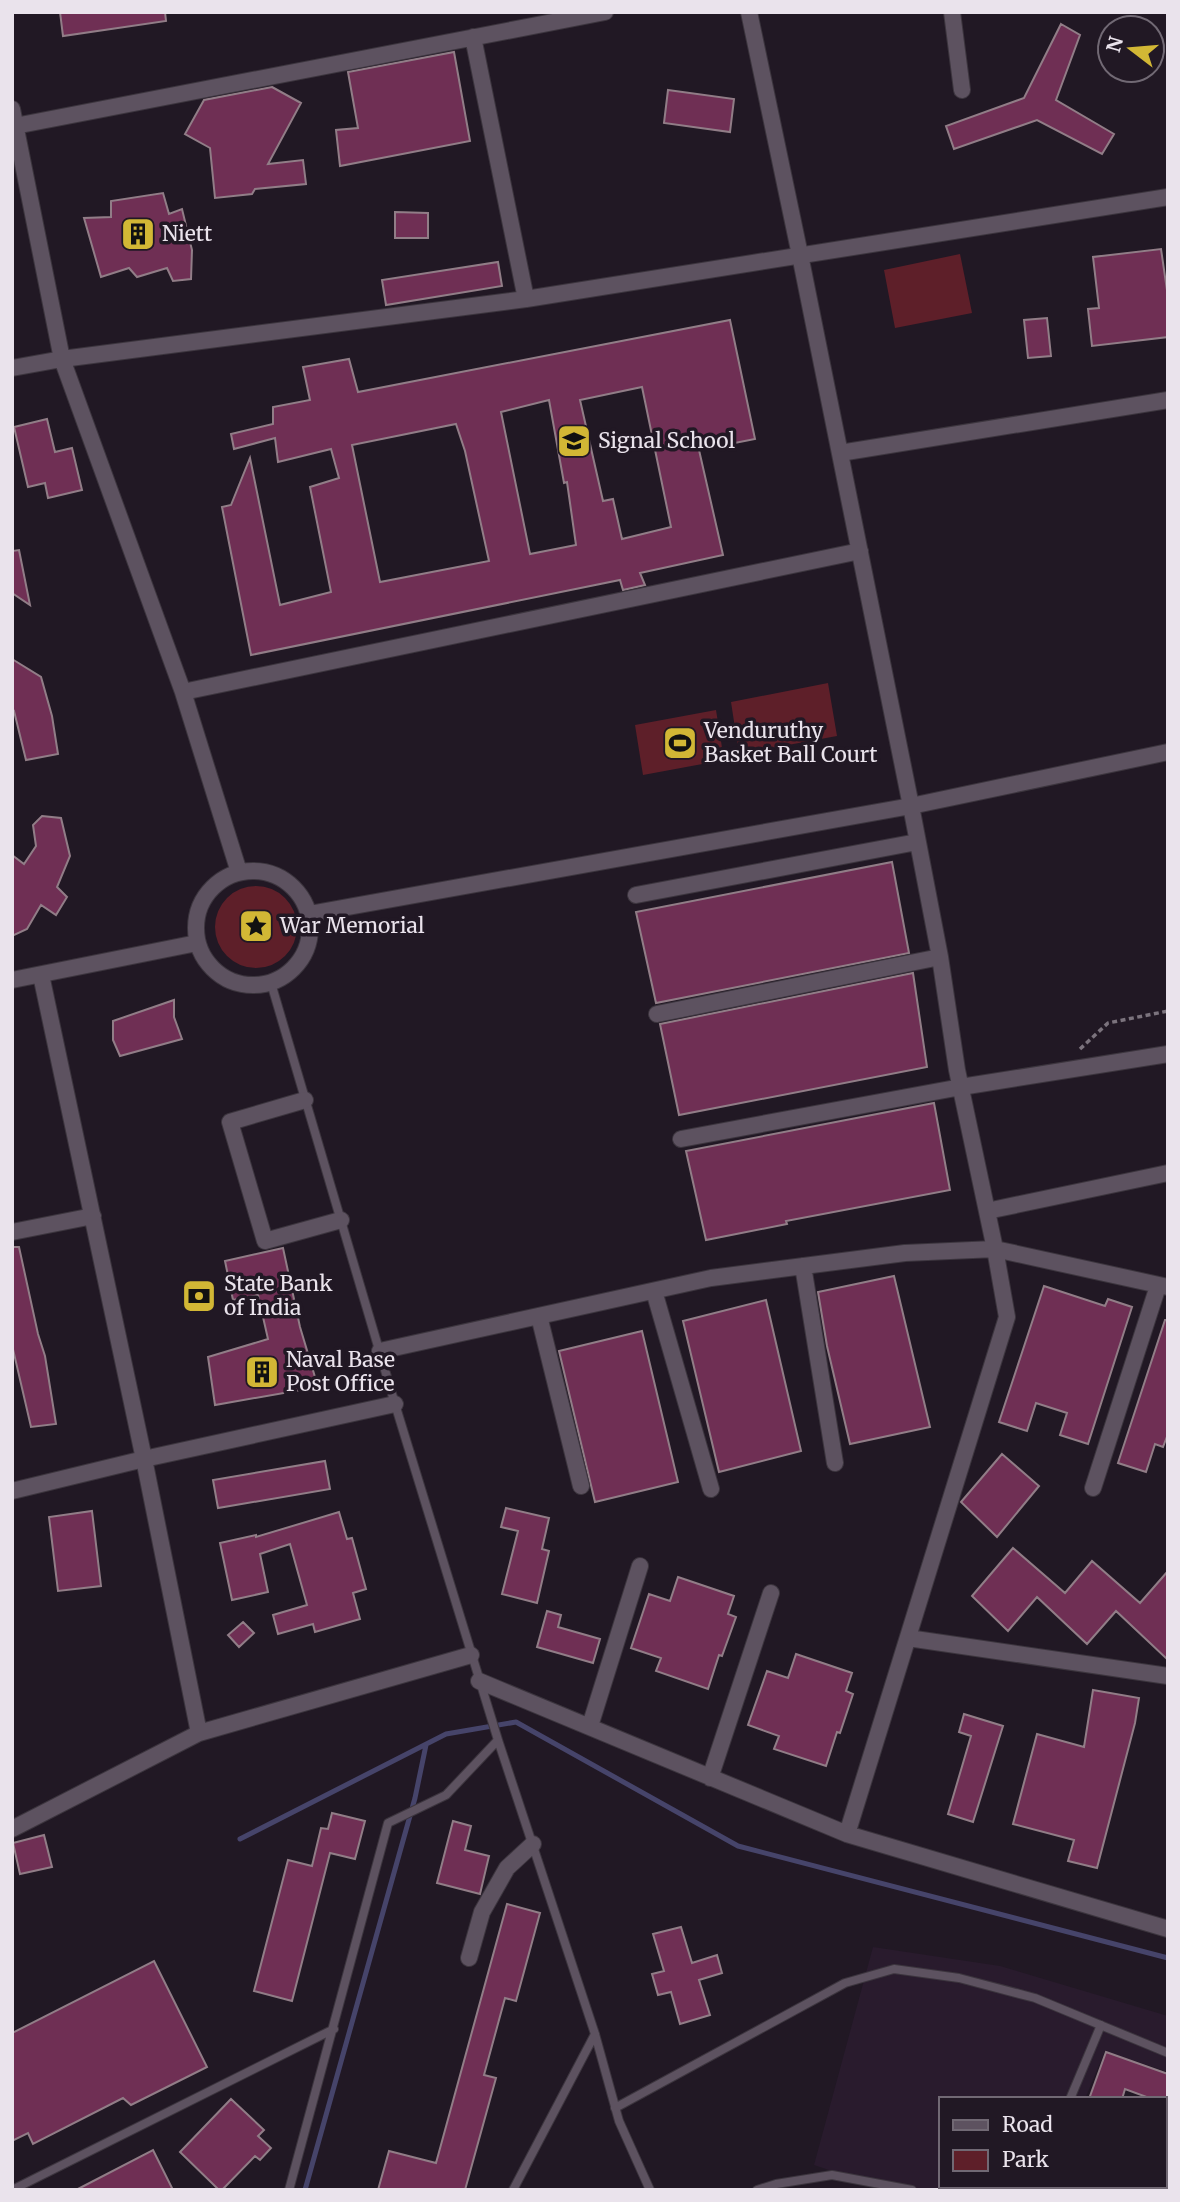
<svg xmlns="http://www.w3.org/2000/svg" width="1180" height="2202" font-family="Merriweather,serif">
  <rect width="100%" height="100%" fill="#211824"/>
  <path fill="#291b2d" d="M873,1947L1000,1966L1168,2016V2072L1105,2051L1085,2099H940V2186H1049L1047,2190H888L814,2165Z"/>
  <path fill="#5e1f29" d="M960,254L972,313L895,328L884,270Z
    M828,683L837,736L739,754L731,702Z
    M716,710L724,760L643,775L635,725Z
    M215 927a41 41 0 1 1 82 0a41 41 0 1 1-82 0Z"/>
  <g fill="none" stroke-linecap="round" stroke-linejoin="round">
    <path stroke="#46446a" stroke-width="5" d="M240,1839L446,1734L516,1722L738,1846L1168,1958
      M305,2190L415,1798L426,1745"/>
  </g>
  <path fill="#6f2f54" stroke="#917d87" stroke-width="2" fill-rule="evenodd" d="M60,12H165L166,21L63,36Z
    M1061,24L1080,35L1056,100L1114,134L1102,154L1037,120L954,149L946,126L1024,98Z
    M454,52L470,141L340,166L336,130L358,128L348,72Z
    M272,87L301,103L268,164L303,160L306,184L255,189L252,194L215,198L210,148L185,134L204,100Z
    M668,90L734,99L730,132L664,123Z
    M163,193L169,214L182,209L192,250L191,279L173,281L167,268L137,277L129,268L101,277L84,218L111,217V201Z
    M395,212L428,213V238H395Z
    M1161,249L1168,297V337L1092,346L1088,309L1099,308L1093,257Z
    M498,262L502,286L386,305L382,280Z
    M1047,318L1051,356L1028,358L1024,320Z
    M730,320L755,439L699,450L723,555L640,573L645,585L623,590L620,580L251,655L222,507L231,505L250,458L280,605L331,592L310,487L339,478L331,449L278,462L275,438L234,449L231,434L273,424V407L310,400L303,367L349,359L358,392ZM642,387L671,527L622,539L613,499L603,501L580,400ZM549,400L564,483L567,482L576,545L530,554L501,412ZM456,424L465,451L489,561L380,582L352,445Z
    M47,419L55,452L72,448L82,490L48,498L45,483L28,487L14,427Z
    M19,550L30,605L12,593V551Z
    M12,659L41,677L52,716L58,754L26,760L14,711L12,712Z
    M42,816L61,818L70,856L57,887L67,897L56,915L41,905L27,929L12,936V855L24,864L36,846L33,825Z
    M892,862L909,953L656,1003L636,912Z
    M913,973L927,1067L679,1115L660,1024Z
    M174,1000V1017L182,1039L120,1056L113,1040V1021Z
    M934,1103L950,1190L786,1221L787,1224L706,1240L686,1151Z
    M12,1247H19L38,1334L45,1356L56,1424L31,1427L12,1345Z
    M283,1248L300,1327L318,1387L215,1405L208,1357L268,1339L258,1295L233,1300L225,1261Z
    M894,1276L930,1427L850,1444L827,1346L818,1292Z
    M1044,1286L1105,1306L1108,1299L1132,1307L1088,1444L1060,1435L1067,1413L1036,1403L1027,1431L999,1422Z
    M766,1300L801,1451L719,1472L683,1321Z
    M1165,1320H1168V1434L1163,1447L1155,1444L1146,1472L1118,1463Z
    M642,1331L678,1482L595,1502L559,1351Z
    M1002,1454L1039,1486L997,1537L961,1502Z
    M325,1461L330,1489L218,1508L213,1480Z
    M506,1508L549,1518L542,1549L549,1551L537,1603L502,1594L518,1531L501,1527Z
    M92,1511L101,1586L58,1591L49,1517Z
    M339,1512L347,1539L352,1538L366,1589L353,1593L360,1619L315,1632L313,1624L278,1634L273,1615L307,1605L290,1544L260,1554L268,1592L232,1600L220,1543L256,1535V1537Z
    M1013,1548L1065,1593L1092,1561L1140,1603L1168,1571V1660L1116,1611L1087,1644L1037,1597L1008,1631L972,1596Z
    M678,1577L734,1596L728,1614L736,1617L722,1656L719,1655L708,1689L656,1671L661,1658L631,1648L649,1594L670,1601Z
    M547,1611L561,1615L558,1627L600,1639L593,1663L537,1647Z
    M243,1622L254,1633L239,1647L228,1635Z
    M796,1654L852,1673L846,1691L853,1694L840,1733L837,1732L826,1766L774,1749L779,1736L748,1725L767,1671L788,1678Z
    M1093,1690L1139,1698L1135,1723L1097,1868L1068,1861L1074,1840L1013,1824L1037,1734L1084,1747Z
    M964,1714L1003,1726L973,1822L948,1814L971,1736L959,1732Z
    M332,1813L365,1821L355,1859L330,1853L292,2001L254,1991L288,1860L312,1866L321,1828L328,1829Z
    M453,1821L471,1826L465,1850L489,1856L480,1894L437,1883Z
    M44,1835L52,1867L20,1874L13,1843Z
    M507,1904L540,1913L516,2001L505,1998L484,2075L496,2078L465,2190H378L389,2151L436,2163Z
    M681,1927L692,1963L717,1955L722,1973L699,1980L710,2015L680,2024L671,1992L658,1995L652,1974L664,1971L653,1934Z
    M154,1961L207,2067L131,2105L123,2098L33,2144L28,2133L12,2141V2033Z
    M1106,2052L1168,2074V2099H1152L1125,2089L1122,2099H1089Z
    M231,2099L264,2130L258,2136L271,2148L260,2160L255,2156L222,2190H219L180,2152Z
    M153,2150L173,2190H76Z"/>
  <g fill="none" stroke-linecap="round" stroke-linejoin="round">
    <g stroke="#3c353e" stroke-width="10">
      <path id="service" d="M271,983L395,1404L498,1740L446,1795L388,1823L289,2190
        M498,1740L595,2034L619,2121L650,2190
        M1070,2099L1101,2025
        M615,2108L845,1983L894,1969L959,1978L1035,1998L1168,2053
        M12,2190L334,2029
        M513,2190L595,2034
        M757,2190L776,2184L832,2175L912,2190
        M1032,2190L1033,2186"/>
    </g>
    <g stroke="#3c353e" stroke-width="18">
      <path id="minor" d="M749,12L800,255L911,806L940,957L957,1070L995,1249L1007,1317L847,1834
        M952,12L962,90
        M473,37L526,299
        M12,109L62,359L183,692L239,872
        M15,126L605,12
        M12,368L62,359L526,299L1168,197
        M840,453L1168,400
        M183,692L860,551
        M196 928a57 57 0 1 1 114 0a57 57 0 1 1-114 0Z
        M636,895L917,842
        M309,914L911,806L1168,752
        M41,975L144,1459L199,1733
        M12,980L197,943
        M657,1014L940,957
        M305,1100L230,1122L265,1241L341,1220
        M681,1139L961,1087L1168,1054
        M987,1211L1168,1173
        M12,1232L93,1216
        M803,1266L835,1463
        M654,1291L711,1489
        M539,1316L581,1486
        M380,1351L711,1278L905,1253L995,1249L1168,1287
        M1093,1488L1158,1286
        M12,1491L144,1459L395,1404
        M908,1638L1168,1676
        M479,1681L847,1834L1168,1929
        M590,1726L640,1566
        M710,1778L771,1593
        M12,1829L199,1733L471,1655
        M469,1958L482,1912L507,1868L533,1844"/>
    </g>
    <path stroke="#7b737d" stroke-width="3.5" stroke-dasharray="5 3.5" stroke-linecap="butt" d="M1080,1049L1108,1023L1168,1011"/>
    <use href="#service" stroke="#5d5260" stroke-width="8"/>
    <use href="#minor" stroke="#5d5260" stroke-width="16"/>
  </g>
  <defs>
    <g id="building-square" transform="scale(1.75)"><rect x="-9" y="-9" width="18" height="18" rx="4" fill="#d2b735" stroke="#211824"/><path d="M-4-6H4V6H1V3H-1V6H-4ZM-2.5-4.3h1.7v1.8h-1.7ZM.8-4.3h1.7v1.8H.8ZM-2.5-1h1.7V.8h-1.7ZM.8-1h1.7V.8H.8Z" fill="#111"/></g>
    <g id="school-square" transform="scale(1.75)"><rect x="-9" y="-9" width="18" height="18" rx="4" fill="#d2b735" stroke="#211824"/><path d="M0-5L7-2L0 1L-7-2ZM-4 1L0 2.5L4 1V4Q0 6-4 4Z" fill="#111"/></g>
    <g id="stadium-square" transform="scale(1.75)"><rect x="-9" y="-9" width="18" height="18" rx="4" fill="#d2b735" stroke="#211824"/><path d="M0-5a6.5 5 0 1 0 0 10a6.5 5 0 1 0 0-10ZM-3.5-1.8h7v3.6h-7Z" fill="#111"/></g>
    <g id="sight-square" transform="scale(1.75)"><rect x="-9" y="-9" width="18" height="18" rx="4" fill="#d2b735" stroke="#211824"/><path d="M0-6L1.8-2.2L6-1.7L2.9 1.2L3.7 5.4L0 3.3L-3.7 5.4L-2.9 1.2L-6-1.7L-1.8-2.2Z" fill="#111"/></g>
    <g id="bank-square" transform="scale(1.75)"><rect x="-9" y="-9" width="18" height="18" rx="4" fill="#d2b735" stroke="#211824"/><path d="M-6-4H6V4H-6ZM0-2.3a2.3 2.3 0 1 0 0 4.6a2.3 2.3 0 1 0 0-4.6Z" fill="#111"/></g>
  </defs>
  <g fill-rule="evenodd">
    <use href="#building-square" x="138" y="234"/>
    <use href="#school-square" x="574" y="441"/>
    <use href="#stadium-square" x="680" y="743"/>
    <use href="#sight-square" x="256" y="926"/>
    <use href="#bank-square" x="199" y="1296"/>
    <use href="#building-square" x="262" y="1372"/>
  </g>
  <g text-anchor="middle" stroke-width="7" stroke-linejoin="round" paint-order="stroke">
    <g font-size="21" fill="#eae3ec" stroke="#211824" text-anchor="start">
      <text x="162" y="241">Niett</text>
      <text x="598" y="448">Signal School</text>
      <text x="704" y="738">Venduruthy<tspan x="704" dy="24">Basket Ball Court</tspan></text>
      <text x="280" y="933">War Memorial</text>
      <text x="224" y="1291">State Bank<tspan x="224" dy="24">of India</tspan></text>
      <text x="286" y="1367">Naval Base<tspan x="286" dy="24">Post Office</tspan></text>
    </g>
  </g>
  <rect width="1180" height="2202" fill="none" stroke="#eae3ec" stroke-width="28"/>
  <rect x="939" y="2097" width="228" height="91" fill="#211824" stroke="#716974" stroke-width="2"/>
  <rect x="953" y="2120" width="35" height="10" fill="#5d5260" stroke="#716974" stroke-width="2"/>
  <text x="1002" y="2132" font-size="21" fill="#eae3ec">Road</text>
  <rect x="953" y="2150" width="35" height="21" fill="#5e1f29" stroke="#716974" stroke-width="2"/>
  <text x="1002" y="2167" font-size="21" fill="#eae3ec">Park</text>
  <g transform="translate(1131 49) rotate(286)"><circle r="33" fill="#211824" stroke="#716974" stroke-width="2"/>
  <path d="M0-5L12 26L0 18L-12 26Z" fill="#d2b735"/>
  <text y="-10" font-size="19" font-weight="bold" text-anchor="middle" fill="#eae3ec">N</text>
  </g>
</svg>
